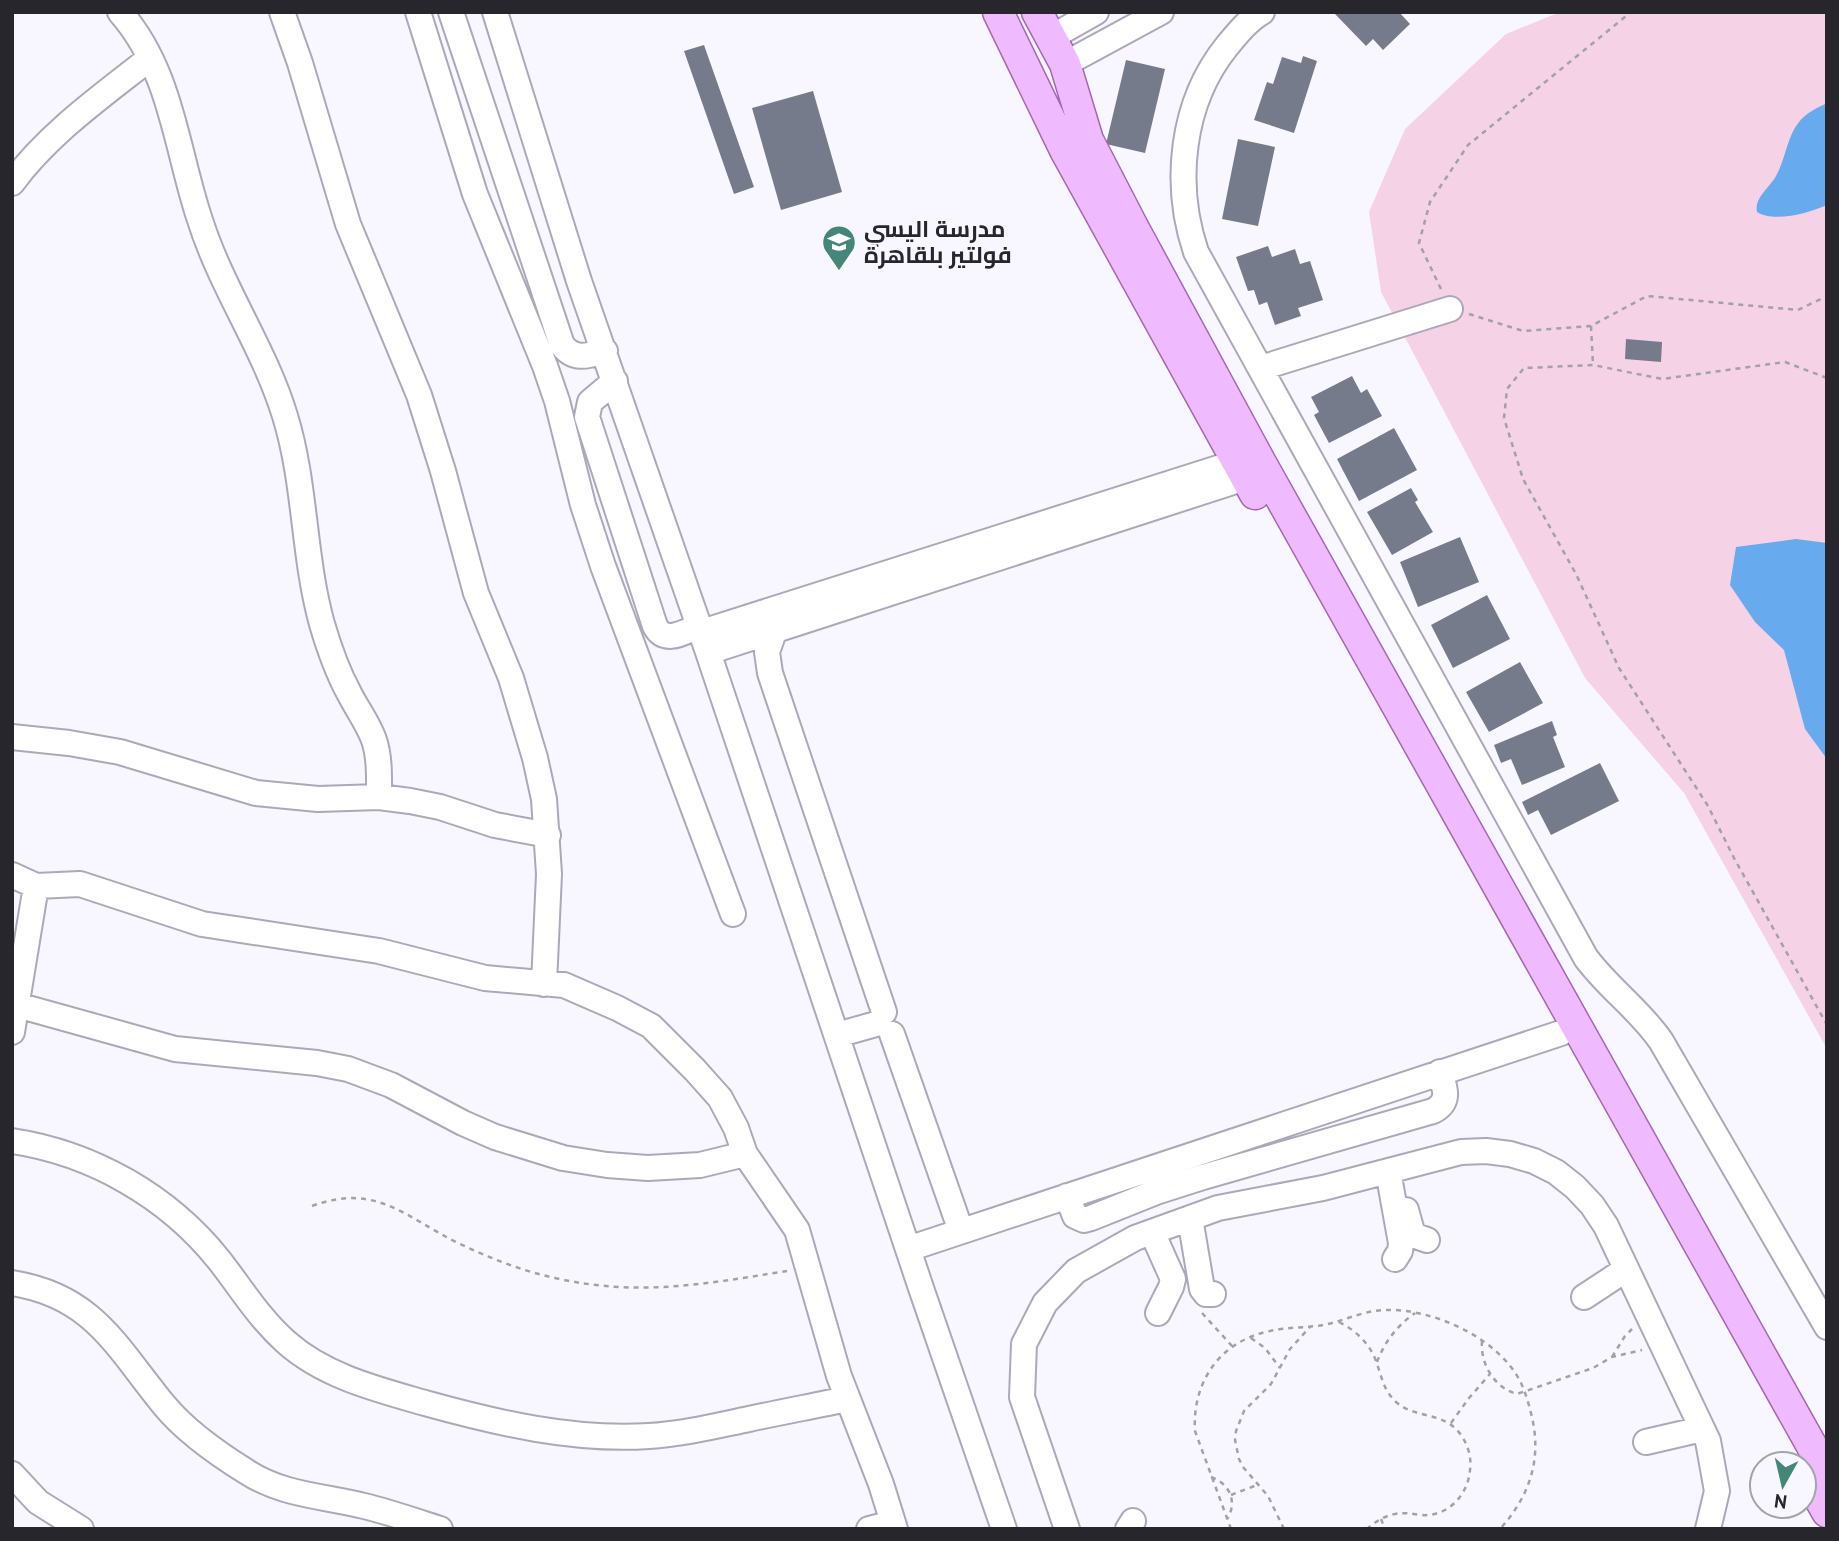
<svg xmlns="http://www.w3.org/2000/svg" width="1839" height="1541" font-family="'PT Sans',Cairo,sans-serif">
  <rect width="100%" height="100%" fill="#f8f7ff"/>
  <path fill="#f5d2e6" d="M1560,12H1827V1049L1684,793L1585,678L1381,292L1369,212L1405,129L1506,34Z"/>
  <path fill="#67aaed" d="M1827,103V205C1809,213 1774,223 1757,212C1754,197 1771,187 1777,174C1786,157 1787,137 1799,122C1806,113 1817,108 1827,103Z
    M1796,539L1827,543V759L1805,729L1784,650L1755,622L1730,585L1736,547Z"/>
  <path fill="#767b8c" d="M1337,12H1399L1410,24L1383,50L1373,39L1366,46L1335,14Z
    M704,45L754,187L734,194L684,51Z
    M1303,56L1317,61L1294,133L1254,120L1267,82L1273,84L1282,57L1301,63Z
    M1126,60L1165,69L1145,153L1106,144Z
    M813,91L842,192L781,210L752,108Z
    M1238,139L1275,147L1258,226L1222,219Z
    M1268,246L1272,257L1295,249L1300,264L1310,261L1323,300L1298,308L1301,316L1275,325L1267,302L1259,305L1254,290L1248,291L1236,257Z
    M1626,339L1662,342L1661,362L1625,359Z
    M1352,376L1361,393L1367,389L1382,416L1329,443L1314,415L1319,412L1311,397Z
    M1394,428L1417,470L1359,501L1337,459Z
    M1411,488L1418,500L1415,502L1433,532L1392,555L1367,512Z
    M1460,537L1479,582L1418,607L1400,562Z
    M1487,595L1510,639L1453,668L1431,625Z
    M1520,662L1543,703L1489,732L1466,692Z
    M1552,721L1557,735L1553,737L1565,767L1522,785L1511,759L1501,763L1494,745Z
    M1600,763L1619,801L1551,835L1538,810L1528,815L1522,802Z"/>
  <g fill="none" stroke-linecap="round" stroke-linejoin="round">
    <g stroke="#aca8ba" stroke-width="28">
      <path id="minor" d="M120,12C171,70 176,147 199,217C221,288 264,347 285,416C306,484 303,556 322,624C329,648 337,671 349,693C357,709 368,723 374,740C380,758 379,778 379,797
        M282,12L300,63L348,224L419,395L443,471L476,593L511,678L535,758L544,799L549,874L544,984
        M418,12L475,194L545,366L557,401L583,505L603,566L733,914
        M451,12L562,345C574,361 588,356 605,351
        M495,12L579,281L708,652L921,1288L1004,1529
        M1262,12C1248,20 1237,34 1227,46C1181,103 1173,184 1196,252L1586,958C1610,990 1639,1009 1661,1041L1827,1327
        M1050,38L1096,12
        M1065,64L1161,12
        M12,183C49,133 102,96 150,58
        M1261,368L1450,309
        M615,381L590,402L587,417L655,626C665,645 684,632 699,626
        M702,632L1237,462
        M774,632L767,652L770,673L884,1012
        M708,652L1245,478
        M12,737L69,743L120,752L256,793L318,799L379,797L410,801L440,807L495,825L548,835
        M12,875L36,886L80,884L202,924L379,951L485,978L564,985L617,1008L651,1026L695,1070L720,1098L736,1128L745,1154L797,1230L839,1376L881,1484L895,1529
        M17,1005L175,1049L317,1063L348,1069L391,1085L463,1123L495,1137L563,1158L607,1165L648,1168L700,1165L745,1154
        M12,1032L36,886
        M892,1034L961,1231
        M837,1035L876,1024
        M12,1141C92,1153 168,1196 219,1260C241,1288 258,1317 286,1342C324,1376 376,1389 425,1403C497,1423 574,1441 649,1436C683,1434 715,1426 749,1419C781,1412 814,1406 847,1399
        M1388,1171L1401,1243L1400,1251L1395,1259
        M1067,1196L1075,1216L1084,1220L1091,1218L1156,1192L1203,1177L1433,1111C1451,1102 1445,1088 1440,1072
        M1406,1210L1413,1235L1427,1240
        M1190,1218L1202,1289L1206,1294H1213
        M1152,1232L1173,1279L1171,1287L1158,1313
        M908,1249L1561,1033
        M12,1283C94,1296 117,1348 164,1405C186,1432 218,1454 247,1472C282,1495 324,1496 364,1506C389,1512 415,1521 440,1529
        M1584,1297L1625,1270
        M1646,1442L1702,1429
        M12,1474L38,1502L81,1529
        M869,1529L892,1523
        M1067,1529L1022,1397L1024,1344L1045,1303L1076,1271L1135,1238L1218,1208L1323,1188L1461,1152L1486,1151L1510,1154L1534,1161L1556,1172L1575,1187L1592,1205L1606,1226L1708,1441L1717,1491L1708,1529
        M1128,1529L1133,1521"/>
    </g>
    <g stroke="#a368b4" stroke-width="33">
      <path id="major" d="M998,12L1065,150L1255,494
        M1037,12L1065,64L1088,140L1133,227L1261,463L1827,1473
        M1804,1471L1827,1512"/>
    </g>
    <path stroke="#a2a1a8" stroke-width="2.5" stroke-dasharray="5 5" stroke-linecap="butt" d="M1441,289L1419,243L1430,202L1468,145L1631,12
      M1469,314L1523,331L1591,326L1647,296L1798,310L1827,296
      M1591,326L1593,365
      M1827,378L1785,362L1662,379L1593,365L1524,368L1507,389L1504,418L1523,479L1576,574L1619,668L1708,806L1734,858L1827,1025
      M312,1206C377,1182 406,1218 460,1244C490,1258 522,1271 555,1278C639,1297 704,1284 787,1271
      M1202,1313L1232,1346
      M1339,1322C1357,1331 1371,1345 1377,1364C1382,1378 1384,1391 1396,1402C1414,1418 1440,1412 1457,1430C1467,1441 1472,1456 1470,1470C1468,1495 1448,1517 1421,1515C1412,1514 1404,1512 1395,1514C1384,1516 1375,1522 1367,1529
      M1251,1338L1265,1348L1280,1368
      M1482,1341C1480,1363 1494,1388 1517,1394L1593,1368L1612,1357L1642,1350
      M1612,1357L1625,1336L1632,1329
      M1377,1362C1385,1341 1397,1326 1415,1313
      M1451,1423L1469,1398L1490,1374
      M1211,1477C1230,1484 1237,1501 1228,1518
      M1231,1495L1257,1485
      M1381,1519L1385,1529
      M1231,1529L1195,1431C1192,1382 1220,1341 1270,1331C1287,1327 1305,1328 1323,1325C1344,1321 1362,1311 1384,1310C1432,1308 1497,1337 1520,1381C1526,1393 1530,1408 1533,1422C1541,1463 1528,1498 1500,1529
      M1284,1529L1268,1496L1243,1467L1239,1459L1235,1440L1236,1431L1244,1411L1271,1384L1290,1349L1310,1327"/>
    <use href="#minor" stroke="#fff" stroke-width="24"/>
    <use href="#major" stroke="#f0bafe" stroke-width="30"/>
  </g>
  <defs>
    <g id="school-pin" transform="scale(1.75)"><path d="M0 17L-7.5 6A9.5 9.5 0 1 1 7.5 6Z" fill="#44877a" stroke="#f8f7ff"/><path d="M0-5L7-2L0 1L-7-2ZM-4 1L0 2.5L4 1V4Q0 6-4 4Z" fill="#fff"/></g>
  </defs>
  <g fill-rule="evenodd">
    <use href="#school-pin" x="839" y="242"/>
  </g>
  <g text-anchor="middle" stroke-width="5" stroke-linejoin="round" paint-order="stroke">
    <g font-size="23" font-weight="bold" fill="#27262d" stroke="#f8f7ff" text-anchor="start">
      <text x="864" y="237">مدرسة اليسي<tspan x="864" dy="26">فولتير بلقاهرة</tspan></text>
    </g>
  </g>
  <rect width="1839" height="1541" fill="none" stroke="#27262d" stroke-width="28"/>
  <g transform="translate(1783 1485) rotate(188)"><circle r="33" fill="#f8f7ff" stroke="#a4a3ab" stroke-width="2"/>
  <path d="M0-5L12 26L0 18L-12 26Z" fill="#44877a"/>
  <text y="-10" font-size="19" font-weight="bold" text-anchor="middle" fill="#27262d">N</text>
  </g>
</svg>
